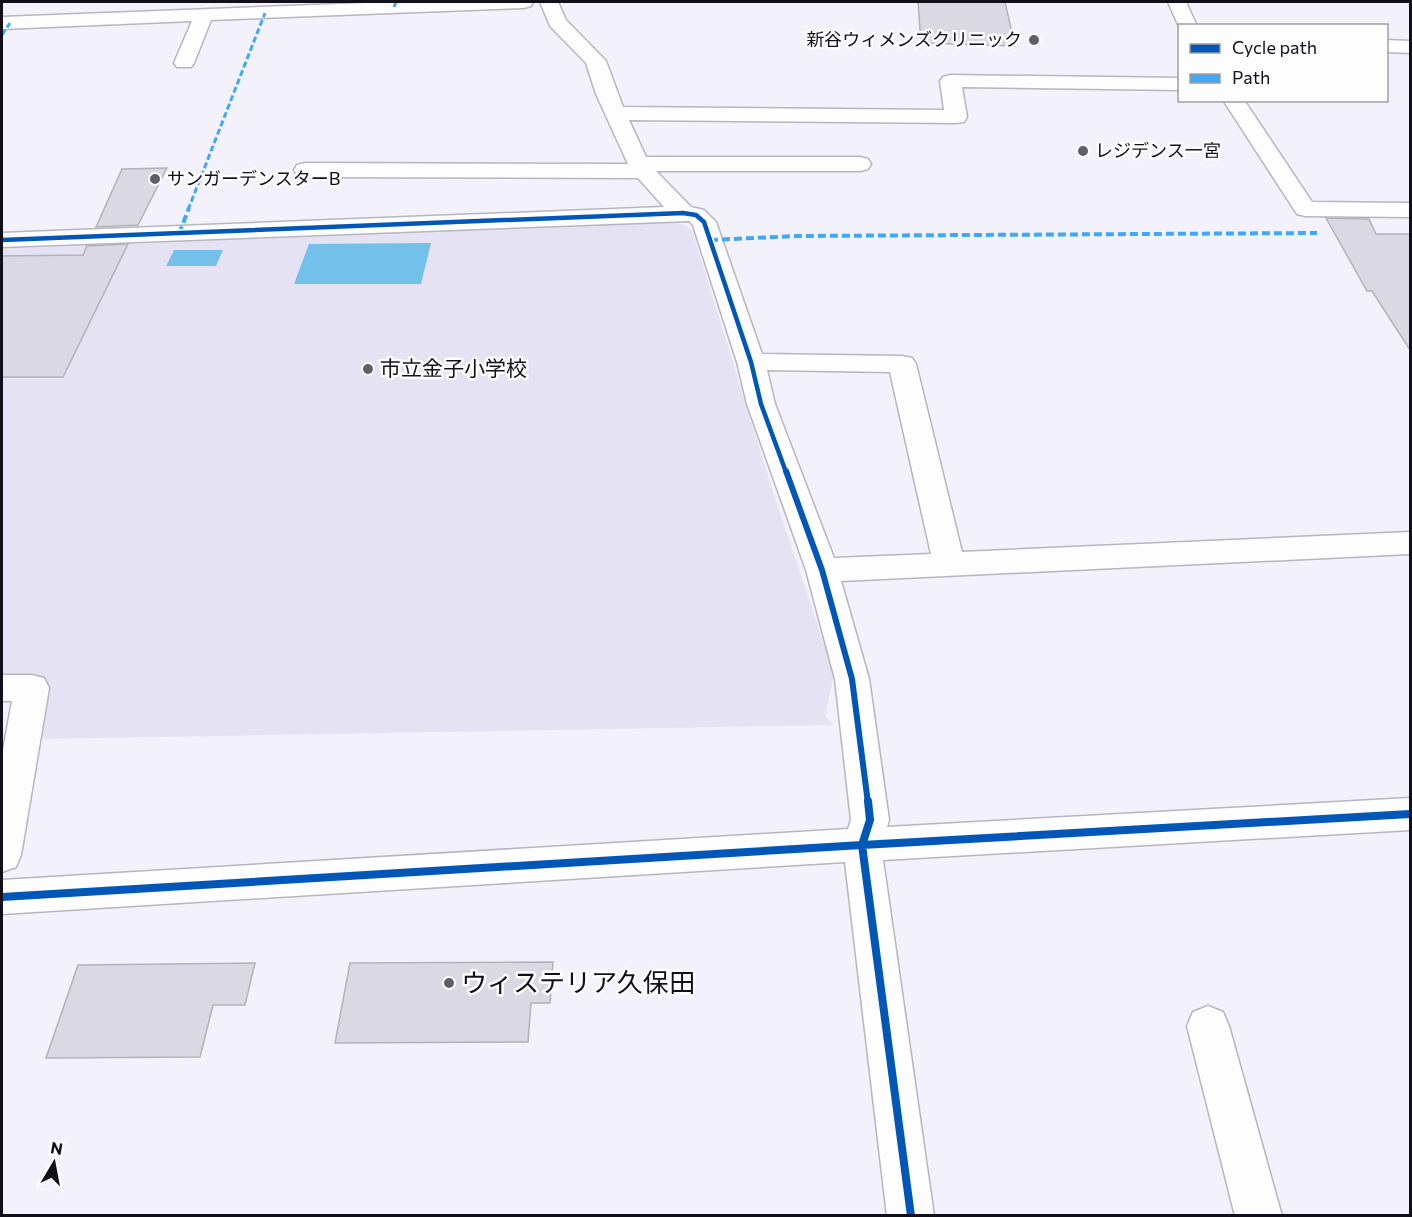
<svg xmlns="http://www.w3.org/2000/svg" width="1412" height="1217" font-family="Commissioner,'Noto Sans JP',sans-serif">
  <rect width="100%" height="100%" fill="#f3f1fb"/>
  <path fill="#e5e2f3" d="M667,222L683,224L692,230L772,489L834,674L825,716L834,725L39,739L45,681H2V249Z"/>
  <path fill="#73c1ea" d="M431,243L421,284H294L309,244Z
    M174,250H223L216,266H166Z"/>
  <path fill="#dad8e2" stroke="#b3b1ba" stroke-width="1.5" d="M918,2H1005L1015,46L921,43Z
    M167,168L138,225L96,227L122,169Z
    M1326,218L1369,219L1376,234H1410V350L1372,291H1367Z
    M128,244L63,377H2V256L83,255L87,246Z
    M553,962L550,1003H531L528,1042L335,1043L350,963Z
    M255,963L245,1005H213L200,1057L46,1058L78,965Z"/>
  <g fill="none" stroke-linecap="round" stroke-linejoin="round">
    <g stroke="#b7b5be" stroke-width="3">
      <path id="street" d="M394,2H533L531,6L524,8L211,20L194,63L191,67H177L174,63L192,21L2,29V17Z
        M540,2H558L566,20L606,61L623,107L944,110L940,81L943,77L950,75L1180,78V90L962,87L967,117L964,122L956,123L629,120L646,157H860L868,159L871,164L868,169L860,171H656L691,207L704,210L716,222L762,354L902,356L912,358L916,364L962,552L1410,532V554L841,581L869,679L889,820L887,827L1410,798V830L883,860L934,1216H887L845,862L2,914V880L848,829L851,820L835,679L806,570L747,404L737,362L693,225L689,221L2,247V233L664,207L638,178L305,177L297,175L294,170L297,165L305,163L628,164L596,94L586,63L550,26ZM767,370L890,372L931,554L834,558L775,404Z
        M1168,2H1186L1197,26H1180V29Z
        M1386,40L1410,41V53L1386,52Z
        M1223,100H1244L1312,202L1410,203V217L1305,216L1297,214Z
        M2,675H32L44,678L49,688L21,855L16,867L2,872V756L12,701H2Z
        M1208,1006L1223,1012L1229,1026L1282,1216H1235L1187,1026L1193,1012Z"/>
    </g>
    <use href="#street" fill="#fdfdfe" fill-rule="evenodd"/>
    <path stroke="#3fa9f5" stroke-width="3" stroke-dasharray="6 3" stroke-linecap="butt" d="M394,7L396,2
      M2,35L10,23
      M188,210L265,13"/>
    <path stroke="#3fa9f5" stroke-width="4" stroke-dasharray="8 4" stroke-linecap="butt" d="M179,234L189,208
      M710,240L797,236L1317,233"/>
    <g stroke="#fdfdfd" stroke-width="8">
      <path id="cycleway-far2" d="M2,240L683,213L696,215L704,222L751,362L761,404L786,472"/>
    </g>
    <g stroke="#fdfdfd" stroke-width="10">
      <path id="cycleway-far1" d="M786,471L822,570L852,679L868,803"/>
    </g>
    <g stroke="#fdfdfd" stroke-width="11">
      <path id="cycleway" d="M868,801L870,820L862,845L1410,814
        M2,897L862,845L911,1216"/>
    </g>
    <use href="#cycleway-far2" stroke="#0057b8" stroke-width="4.5"/>
    <use href="#cycleway-far1" stroke="#0057b8" stroke-width="6"/>
    <use href="#cycleway" stroke="#0057b8" stroke-width="8"/>
  </g>
  <g fill="#605e68" stroke="#fdfdfd" stroke-width="2">
    <circle cx="1034" cy="40" r="6"/>
    <circle cx="1083" cy="151" r="6"/>
    <circle cx="155" cy="179" r="6"/>
    <circle cx="368" cy="369" r="6"/>
    <circle cx="449" cy="983" r="6"/>
  </g>
  <g text-anchor="middle" stroke-width="5" stroke-linejoin="round" paint-order="stroke">
    <g font-size="18" fill="#110f19" stroke="#fdfdfd" text-anchor="start">
      <text x="1022" y="46" text-anchor="end">新谷ウィメンズクリニック</text>
      <text x="1095" y="157">レジデンス一宮</text>
      <text x="167" y="185">サンガーデンスターB</text>
    </g>
    <g font-size="21" fill="#110f19" stroke="#fdfdfd" text-anchor="start">
      <text x="380" y="376">市立金子小学校</text>
    </g>
    <g font-size="26" fill="#110f19" stroke="#fdfdfd" text-anchor="start">
      <text x="461" y="992">ウィステリア久保田</text>
    </g>
  </g>
  <rect width="1412" height="1217" fill="none" stroke="#110f19" stroke-width="6"/>
  <rect x="1178" y="24" width="210" height="78" fill="#fdfdfd" stroke="#9f9ea2" stroke-width="1.5"/>
  <rect x="1190" y="44" width="30" height="9" fill="#0057b8" stroke="#9f9ea2" stroke-width="1.5"/>
  <text x="1232" y="54" font-size="18" fill="#110f19">Cycle path</text>
  <rect x="1190" y="74" width="30" height="9" fill="#3fa9f5" stroke="#9f9ea2" stroke-width="1.5"/>
  <text x="1232" y="84" font-size="18" fill="#110f19">Path</text>
  <g transform="translate(54 1163) rotate(10)" stroke="#fdfdfd" stroke-width="4.5" paint-order="stroke">
  <path d="M0-4.5L10 22L0 15L-10 22Z" fill="#110f19"/>
  <text y="-9" font-size="16" font-weight="bold" text-anchor="middle" fill="#110f19">N</text>
  </g>
</svg>
